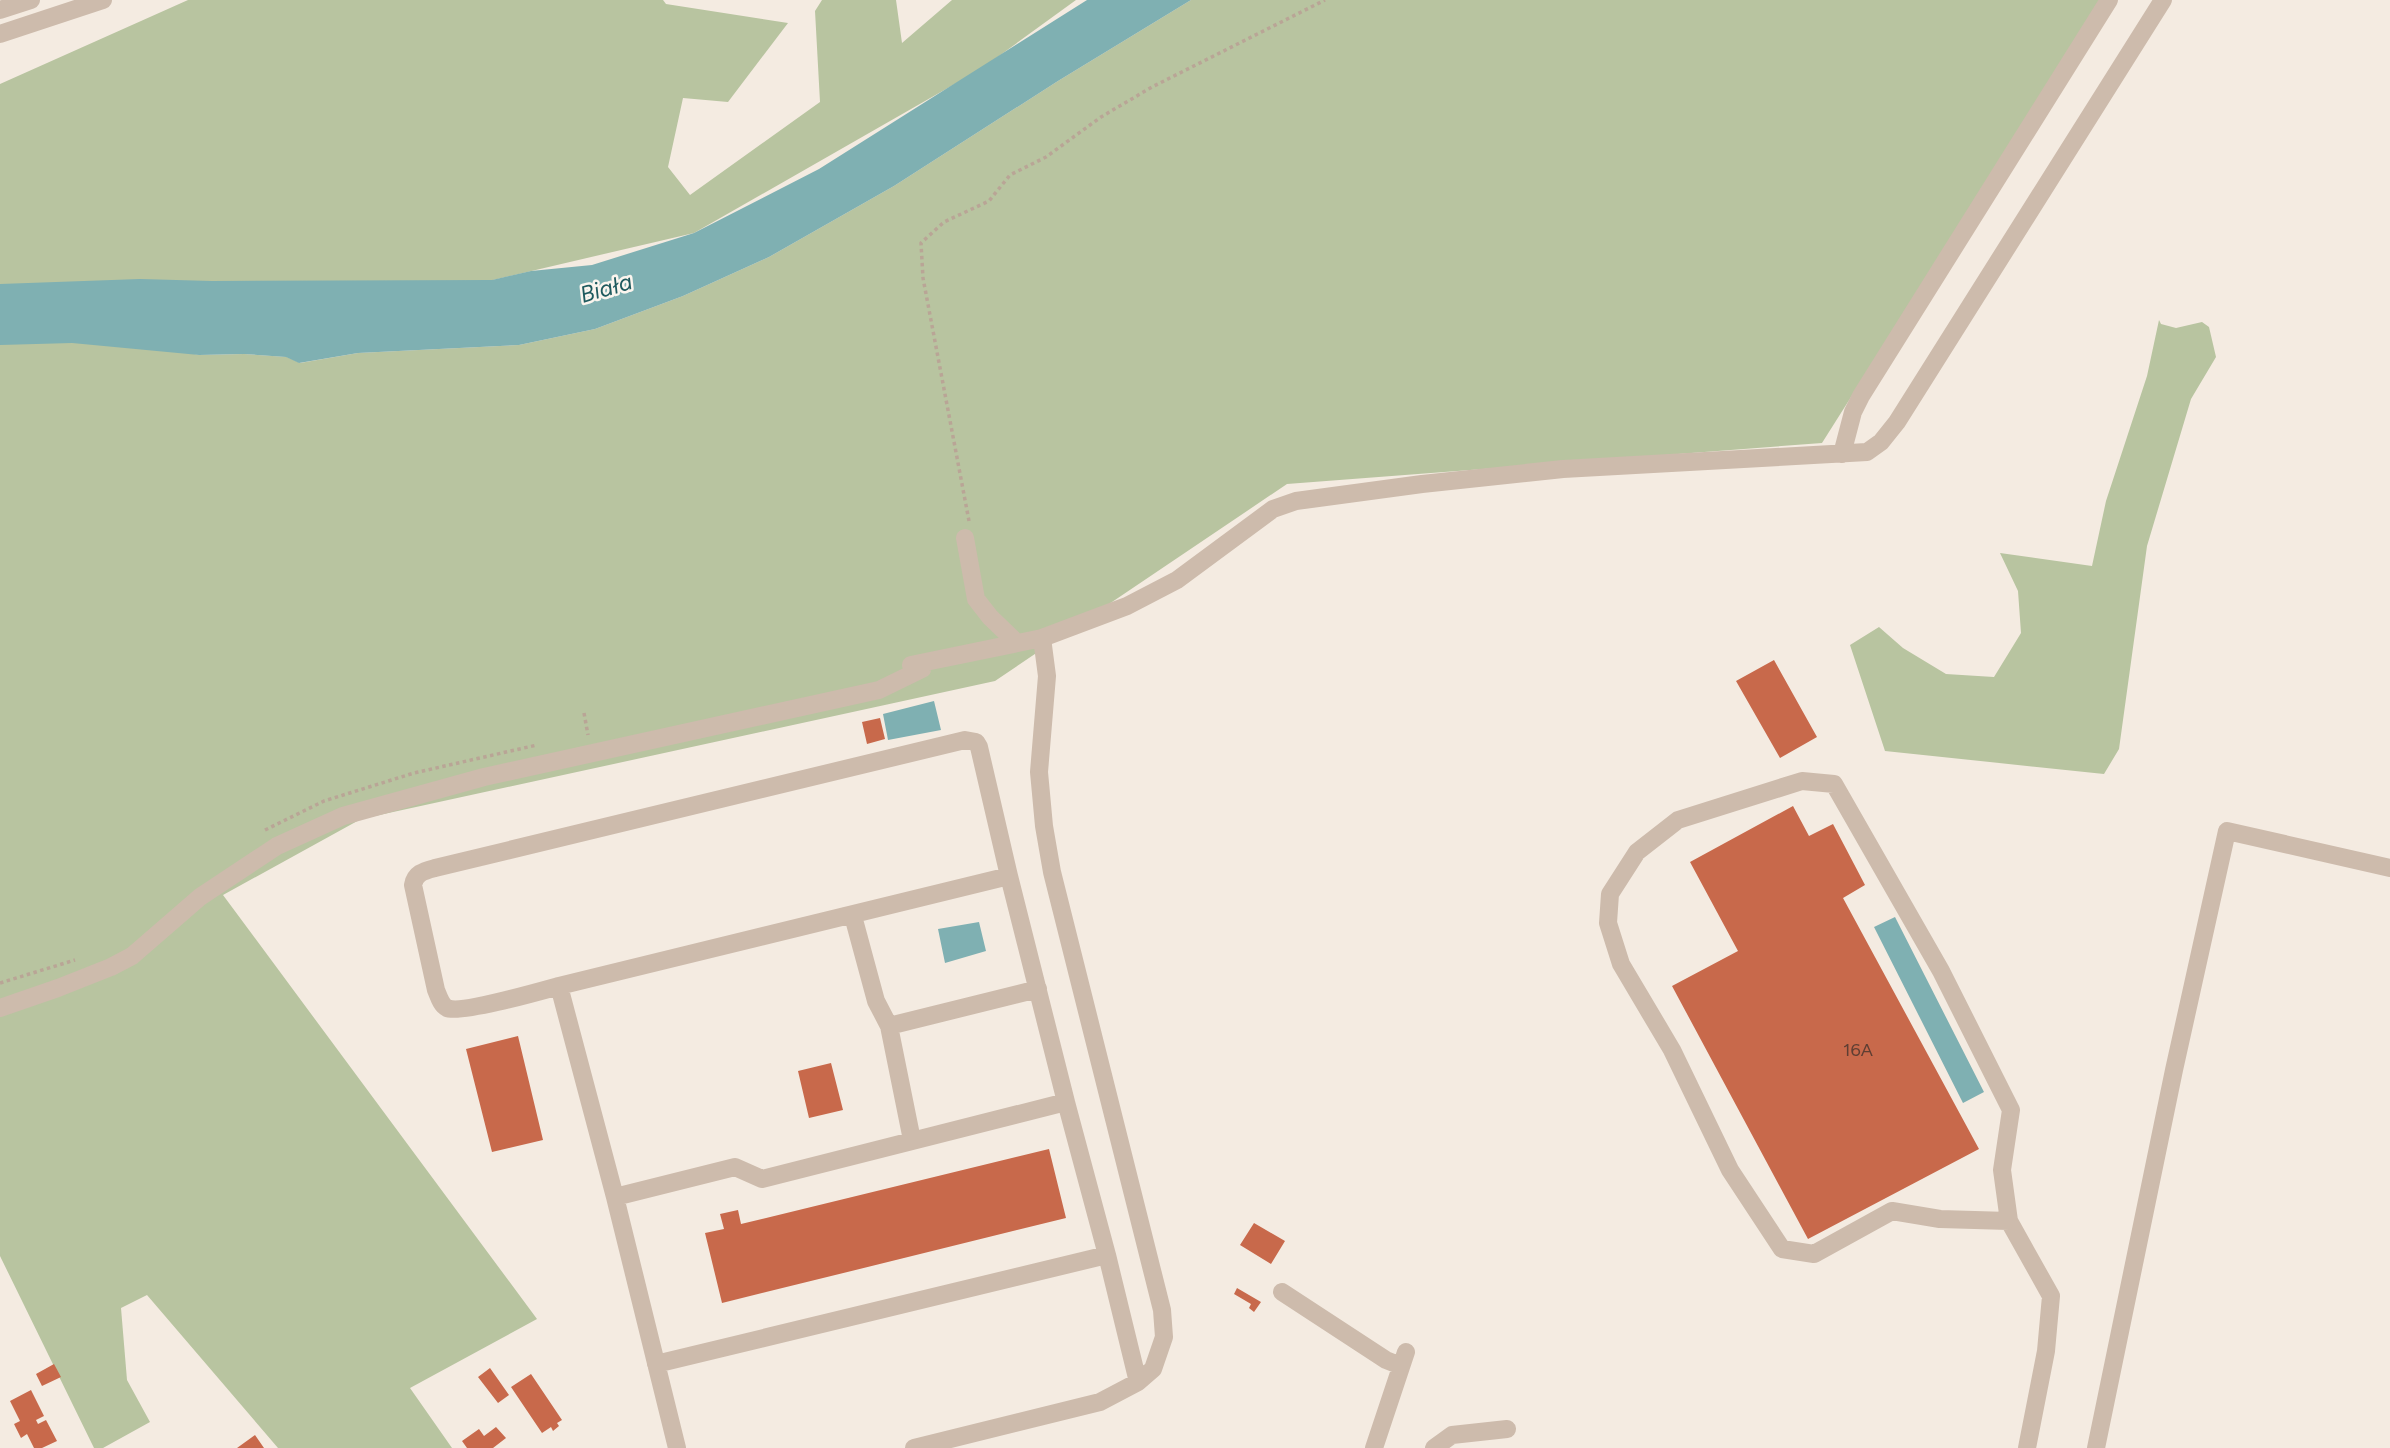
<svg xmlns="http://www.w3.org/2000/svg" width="2390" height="1448" font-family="Figtree,sans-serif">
  <rect width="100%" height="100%" fill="#f4ebe1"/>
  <path fill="#b8c4a0" d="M188,0H663L666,4L788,23L728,102L683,98L668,167L690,195L820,102L815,11L822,0H896L902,43L952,0H1076L981,69L694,233L184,352L199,355L244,354L287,357L300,363L358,353L519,345L595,329L683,296L769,257L894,186L1058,81L1191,0H2102L1822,443L1287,484L995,681L361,819L223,895L537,1319L410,1388L452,1448H278L147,1295L121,1308L127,1380L150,1422L103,1448H94L0,1256V84Z
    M2159,320L2161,324L2176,328L2202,322L2209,327L2216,357L2191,399L2147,546L2119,749L2104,774L1885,751L1850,645L1879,627L1903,648L1946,674L1994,677L2021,633L2018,591L2000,553L2092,566L2106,501L2147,376Z"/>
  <path fill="#7fb0b2" d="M1087,0H1191L1058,81L894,186L769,257L683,296L595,329L519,345L358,353L299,363L286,357L244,354L199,355L72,343L0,345V284L140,279L212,281L492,280L531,271L592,265L694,233L819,169Z
    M934,701L941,730L888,740L883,714Z
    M1895,917L1984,1092L1963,1103L1874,927Z
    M979,922L986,951L945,963L938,929Z"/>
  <path fill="#c8694b" d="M1774,660L1817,737L1780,758L1736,681Z
    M880,718L885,739L867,744L862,722Z
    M1793,806L1809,836L1833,824L1865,885L1843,898L1979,1149L1808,1239L1672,986L1738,951L1690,862Z
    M518,1036L543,1140L492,1152L466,1049Z
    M831,1063L843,1110L809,1118L798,1071Z
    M1049,1149L1066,1218L722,1303L705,1233L724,1229L720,1214L738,1210L741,1224Z
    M1254,1223L1285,1241L1271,1264L1240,1245Z
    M1237,1288L1261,1302L1254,1312L1249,1308L1251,1304L1234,1294Z
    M54,1364L61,1377L42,1386L36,1374Z
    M490,1368L509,1395L498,1403L478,1377Z
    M531,1374L562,1420L557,1423L559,1426L553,1431L551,1427L542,1433L511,1387Z
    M31,1390L44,1416L36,1420L38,1424L46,1420L57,1441L42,1448H34L27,1434L21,1438L14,1424L20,1421L10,1401Z
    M496,1427L506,1438L493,1448H467L462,1441L479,1429L484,1436Z
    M255,1435L264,1448H237Z"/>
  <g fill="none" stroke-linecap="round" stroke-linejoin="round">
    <path stroke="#b9a596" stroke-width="3.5" stroke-dasharray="3.5 3.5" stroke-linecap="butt" d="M969,521L923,278L921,243L944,222L989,201L1010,175L1046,157L1101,117L1152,87L1325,0
      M584,713L588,735
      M265,830L324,801L414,773L537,745
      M0,983L75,960"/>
    <path stroke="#cdbbac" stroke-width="18" d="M0,10L31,0
      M0,34L103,0
      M1842,454L1853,412L1861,396L2109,0
      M965,538L976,599L990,617L1017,643
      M911,665L1042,638
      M853,916L876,1001L889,1026
      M559,986C541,991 460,1014 447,1008C441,1005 439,997 436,990L413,885C415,873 424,871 435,868L965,740L976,742L979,747L1009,876
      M0,1008L58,988L111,967L132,956L200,897L277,846L343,816L484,777L879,690L922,669L921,663
      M912,1140L889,1026L1038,989
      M615,1197L735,1167L762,1179L1066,1102L1107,1255L656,1364
      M2009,1221L1940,1219L1892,1211L1814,1254L1782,1249L1730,1170L1672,1050L1621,964L1608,923L1610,894L1637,852L1678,820L1802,781L1834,784L1941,971L2011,1110L2002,1170L2009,1221L2051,1296L2046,1351L2027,1448
      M1107,1255L1138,1382
      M1282,1292L1386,1360L1401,1366
      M677,1448L615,1197L559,986L1009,876L1066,1102
      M914,1448L1100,1402L1138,1382L1153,1369L1164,1337L1162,1310L1052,872L1044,826L1039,772L1047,676L1042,638L1127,606L1177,580L1273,509L1296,501L1422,484L1563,469L1867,452L1881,442L1897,422L2163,0
      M1374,1448L1406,1352
      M1434,1448L1452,1435L1507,1429
      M2096,1448L2174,1070L2227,831L2390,868"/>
  </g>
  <g text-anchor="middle" stroke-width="5" stroke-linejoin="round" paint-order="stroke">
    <g font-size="18" fill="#5e3e33">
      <text x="1858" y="1056">16A</text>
    </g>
    <g font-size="23" font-style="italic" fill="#1f5a5e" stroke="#fbf5ee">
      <text transform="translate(606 288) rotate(-16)" y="8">Biała</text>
    </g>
  </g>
</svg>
